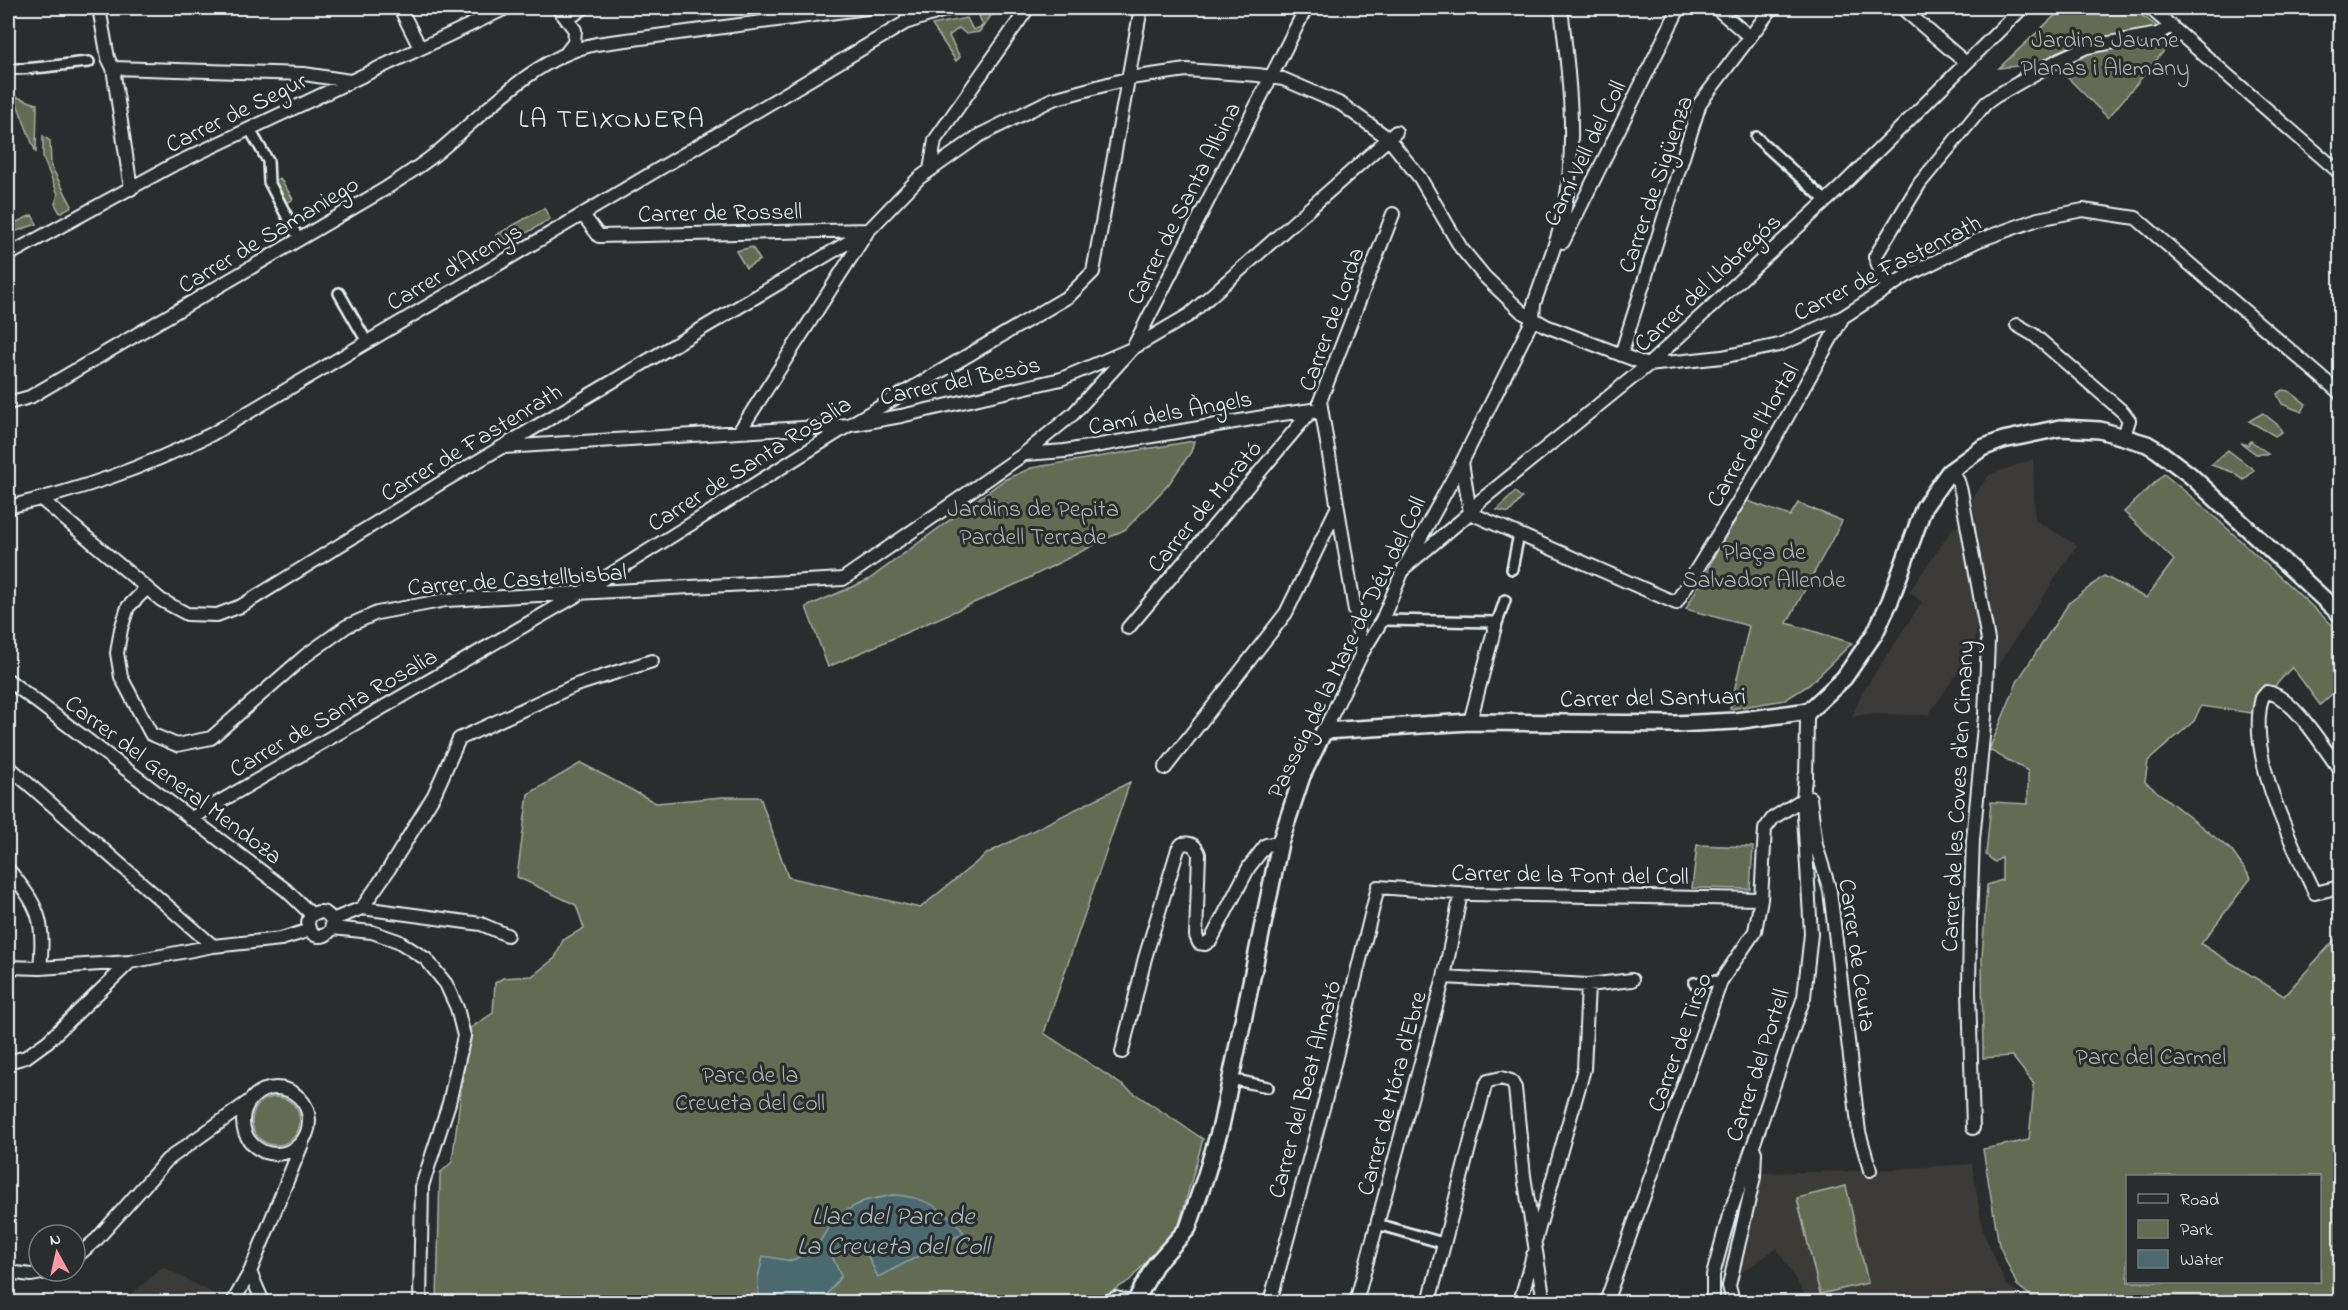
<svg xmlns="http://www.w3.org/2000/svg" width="2348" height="1310" font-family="'Indie Flower',sans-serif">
  <rect width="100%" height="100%" fill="#2a2d2e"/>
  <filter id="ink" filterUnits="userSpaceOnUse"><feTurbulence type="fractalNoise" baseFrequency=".0167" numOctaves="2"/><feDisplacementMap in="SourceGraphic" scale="12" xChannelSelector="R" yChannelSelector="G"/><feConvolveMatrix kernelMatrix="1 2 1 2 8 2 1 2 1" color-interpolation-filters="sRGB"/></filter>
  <g filter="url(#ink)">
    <path fill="#3e3b39" d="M2033,459L2035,520L2077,545L1996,668L1972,498L1989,475Z
      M1964,525L1978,602L1975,648L1928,715L1867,714L1852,717L1862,693L1922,602L1909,592L1954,527Z
      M1972,1164L1983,1232L2006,1284L2030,1302H1809L1777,1248L1741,1273L1762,1173L1862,1171Z
      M163,1267L222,1298L220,1302H122Z"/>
    <path fill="#636c53" stroke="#a6aea6" stroke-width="1.5" fill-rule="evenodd" d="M987,8H992L994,12L979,32L966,34L959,28L949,36L960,57L956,61L932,25L967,18L973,30L983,26L978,13Z
      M2063,8H2132L2174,39L2108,118L2058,68L2008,84L2026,65L1999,68Z
      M14,96L37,104L36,153Z
      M43,136L50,141L51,166L72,206L60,213L55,204L58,194L43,158Z
      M280,178L293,199L286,204L272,182Z
      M544,208L550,219L503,247L496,235Z
      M32,215L37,224L8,234V226Z
      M752,247L760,260L746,268L736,251Z
      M2283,390L2289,391L2306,404L2302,412L2282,404L2277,394Z
      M2263,413L2279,426L2282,432L2275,436L2249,421Z
      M1194,441L1191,452L1168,485L1126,529L1021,582L828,667L806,607L868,580L1004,480L1031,468Z
      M2251,441L2266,452L2268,454H2256L2241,443L2248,445Z
      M2228,450L2254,470L2244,480L2232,472L2211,465Z
      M2164,474L2205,508L2340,632V687L2320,705L2292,667L2251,713L2201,706L2194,721L2148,761L2145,782L2231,850L2251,878L2201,944L2284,996L2338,936L2335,904L2340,901V1302H2038L2017,1285L1999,1245L1983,1149L2029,1140L2034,1084L2012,1056L1983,1058L1982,958L1987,885L2002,880V857L1995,862L1986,855L1991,802L2028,804V771L1989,750L2018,680L2069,603L2104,576L2146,598L2174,560L2124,512ZM2128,1176H2320V1282H2128Z
      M1515,492L1522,498L1509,513L1497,510Z
      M1745,500L1790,516L1798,503L1842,521L1787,623L1852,643L1809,685L1785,700L1730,709L1749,626L1686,609Z
      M581,763L656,803L722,797H760L788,877L920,908L988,853L1130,782L1044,1033L1203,1139L1179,1225L1129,1281L1095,1302H437L440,1173L452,1162L469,1029L493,1013L495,983L503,978L532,976L555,958L563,940L584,928L576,905L517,877L528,794Z
      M1697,845L1753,847L1750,889L1692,888Z
      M252 1121a24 24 0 1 1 48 0a24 24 0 1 1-48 0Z
      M1846,1186L1868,1283L1820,1294L1797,1198Z"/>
    <path fill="#4c6a6f" stroke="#8aa0a6" stroke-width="1.5" d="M893,1195C922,1196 947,1209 964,1233L878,1277L861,1242L832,1256L841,1276L822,1302H759L758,1278L763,1256L792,1261L817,1246L829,1227L845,1211L864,1201Z"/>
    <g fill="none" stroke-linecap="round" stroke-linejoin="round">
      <g stroke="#e8f1f8" stroke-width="14">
        <path id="pedestrian" d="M8,69C35,70 61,64 89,62
          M253,135L268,161L269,182L295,232
          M1756,137L1826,201
          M339,293L363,335
          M1512,569L1519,534
          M1382,620L1497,622
          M1496,626L1505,600
          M1694,983L1714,981
          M1240,1081L1268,1087
          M1377,1224L1443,1243"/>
      </g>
      <g stroke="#e8f1f8" stroke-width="16">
        <path id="minor" d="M99,8L108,58L113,68L131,189
          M400,8L420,48
          M558,8L575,30L574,43L567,52
          M904,8L909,15L905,23
          M1716,8L1750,37
          M1902,8L1966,63
          M2150,8L2340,173
          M567,20L583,8
          M113,68L304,74L350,81
          M930,170L935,140L1028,8
          M583,215L599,236L867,230
          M1563,242L1679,8
          M8,255L171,166L506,8
          M1887,288L1875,257L1920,183L1986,103L1996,96L2060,59L2087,47L2158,34L2172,26
          M2017,325L2034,335L2123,412L2129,420L2124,436
          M1133,348L1306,8
          M1621,355L1700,103L1772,8
          M8,403L30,397L385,189C403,177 422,165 438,152C485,113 534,57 596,44L867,8
          M739,432L866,234
          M504,447L850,425L901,416L1061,379L1129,350
          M1025,454L1065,451L1275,415L1312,410L1322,415
          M1462,462L1470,513L1676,603L1757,471L1843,317
          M1949,472L1958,481L1961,491L1988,640L1985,716L1973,840L1970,923L1969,991L1973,1128
          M41,499L161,600L187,614L217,615L241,606L439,484L869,230L919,178L980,135L1053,99L1130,78L1186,70L1258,75L1283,79L1341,104L1388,138L1420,178L1461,248L1485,277L1522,312L1546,326L1648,365L1722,357L1779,345L1843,317L1908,275L1977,241L2038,219L2083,210L2136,218L2340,393
          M8,507C83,489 143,468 212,434L905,23L951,8
          M1404,568L1470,513L1480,501L1648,365L1839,189L2022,8
          M144,586L142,593L128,607L121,629L117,653L121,677L151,734L177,745L211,738L305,656L347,626L377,613L446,600L843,579L1024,454L1073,414L1133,348L1189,315L1396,132
          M1128,628L1312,410
          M1362,653L1320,401L1393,214
          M8,680L286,890L312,915
          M1470,722L1495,627
          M1324,731L1362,653L1382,620L1404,568L1462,462L1533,319L1534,304C1544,273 1559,240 1565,208C1577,141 1569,74 1561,8
          M8,766L213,946
          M1165,768L1286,613L1337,508
          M2340,770C2325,750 2293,696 2267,692L2262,698C2246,755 2291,841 2315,893L2340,887
          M1806,781L1807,718L1809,711
          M1810,798L1816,845L1830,891L1859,1132L1870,1170
          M190,819L579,594L851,424L1069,296L1093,272L1141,8
          M8,869C39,907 45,919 40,968
          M362,908L481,924L507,935
          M308 924a12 12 0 1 1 24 0a12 12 0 1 1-24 0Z
          M332,920L362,908L387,872L434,795L459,739L576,685L652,661
          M332,928L372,932L398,941L426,959L446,984L457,1008L464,1036L449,1103L422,1186L420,1302
          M8,967L40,968L130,962
          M1444,977L1588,985L1632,980
          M1122,1052L1145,958L1178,849L1182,844C1191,842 1196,846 1199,854L1196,936L1199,943L1205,944L1211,940L1249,867L1266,845L1280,843
          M8,1062L26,1057L48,1041L130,962L213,946L281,939L310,930
          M243 1121a33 33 0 1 1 66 0a33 33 0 1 1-66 0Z
          M1536,1238L1584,1069L1588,985
          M75,1258L97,1239L167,1160L251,1100
          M8,1272L31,1275L53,1271
          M250,1272L263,1302
          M233,1302L250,1272L302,1144
          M1106,1302L1116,1298L1131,1302
          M1270,1302L1325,1101L1378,887L1471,894L1761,899
          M1356,1302L1444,977L1461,893
          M1429,1302L1485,1086L1488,1081L1501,1078L1511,1081L1515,1088L1524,1176L1544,1302
          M1520,1302L1533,1255
          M1606,1302L1721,981L1755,931L1761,899L1765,829L1773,818L1803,799
          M1713,1302V1275L1728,1219L1804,997L1811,934L1803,799L1805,776
          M1733,1302L1729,1286L1754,1177L1755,1152"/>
      </g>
      <g stroke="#e8f1f8" stroke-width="20">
        <path id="tertiary" d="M1135,1302L1155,1265L1188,1228L1205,1178L1221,1126L1280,843L1302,776L1324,731L1470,722L1676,724L1735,721L1809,711L1844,678L1875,633L1890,601L1924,507L1949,472L1982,448L2003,440L2060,428L2100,430L2147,444L2157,450L2190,475L2340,614"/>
      </g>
      <use href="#pedestrian" stroke="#2a2d2e" stroke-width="9"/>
      <use href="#minor" stroke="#2a2d2e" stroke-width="12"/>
      <use href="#tertiary" stroke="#2a2d2e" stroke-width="15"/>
    </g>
  </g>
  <g text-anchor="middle" stroke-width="6" stroke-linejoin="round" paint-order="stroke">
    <g font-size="24" fill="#acb5ae" stroke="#2a2d2e">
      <text x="2105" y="47">Jardins Jaume<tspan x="2105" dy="28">Planas i Alemany</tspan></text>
      <text x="1033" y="516">Jardins de Pepita<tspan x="1033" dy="28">Pardell Terrade</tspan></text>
      <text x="1764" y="559">Plaça de<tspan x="1764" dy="28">Salvador Allende</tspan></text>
      <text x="2151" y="1064">Parc del Carmel</text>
      <text x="750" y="1082">Parc de la<tspan x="750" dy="28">Creueta del Coll</tspan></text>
    </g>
    <g font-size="24" fill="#e8f1f8" stroke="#2a2d2e">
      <text transform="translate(236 112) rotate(-26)" y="8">Carrer de Segur</text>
      <text transform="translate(1584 153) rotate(-64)" y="8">Camí Vell del Coll</text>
      <text transform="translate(1655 184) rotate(-71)" y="8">Carrer de Sigüenza</text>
      <text transform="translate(1183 203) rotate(-63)" y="8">Carrer de Santa Albina</text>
      <text transform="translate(720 212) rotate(-1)" y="8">Carrer de Rossell</text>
      <text transform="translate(268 234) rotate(-31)" y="8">Carrer de Samaniego</text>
      <text transform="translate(454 266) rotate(-30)" y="8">Carrer d'Arenys</text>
      <text transform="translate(1887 267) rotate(-27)" y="8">Carrer de Fastenrath</text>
      <text transform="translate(1707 282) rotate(-43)" y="8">Carrer del Llobregós</text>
      <text transform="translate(1331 319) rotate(-70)" y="8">Carrer de Lorda</text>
      <text transform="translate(960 380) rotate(-12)" y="8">Carrer del Besòs</text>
      <text transform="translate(1170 412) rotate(-10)" y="8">Camí dels Àngels</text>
      <text transform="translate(1752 435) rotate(-60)" y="8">Carrer de l'Hortal</text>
      <text transform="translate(471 442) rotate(-31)" y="8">Carrer de Fastenrath</text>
      <text transform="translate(749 463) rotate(-32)" y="8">Carrer de Santa Rosalia</text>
      <text transform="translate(1204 506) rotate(-50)" y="8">Carrer de Morató</text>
      <text transform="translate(517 579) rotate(-4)" y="8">Carrer de Castellbisbal</text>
      <text transform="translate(1346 647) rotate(-64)" y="8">Passeig de la Mare de Déu del Coll</text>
      <text transform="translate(1653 697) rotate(-1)" y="8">Carrer del Santuari</text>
      <text transform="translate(333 712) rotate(-30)" y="8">Carrer de Santa Rosalia</text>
      <text transform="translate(174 779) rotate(37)" y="8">Carrer del General Mendoza</text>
      <text transform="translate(1957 796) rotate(-87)" y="8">Carrer de les Coves d'en Cimany</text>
      <text transform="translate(1570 874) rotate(1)" y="8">Carrer de la Font del Coll</text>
      <text transform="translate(1858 955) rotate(82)" y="8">Carrer de Ceuta</text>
      <text transform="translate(1679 1042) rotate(-70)" y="8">Carrer de Tirso</text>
      <text transform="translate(1757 1065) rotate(-72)" y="8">Carrer del Portell</text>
      <text transform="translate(1304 1089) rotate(-75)" y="8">Carrer del Beat Almató</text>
      <text transform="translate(1391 1093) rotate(-75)" y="8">Carrer de Móra d'Ebre</text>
    </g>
    <g font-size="26" font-style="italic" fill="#aabbc1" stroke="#2a2d2e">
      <text x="893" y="1224">Llac del Parc de<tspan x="893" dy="30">La Creueta del Coll</tspan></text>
    </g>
    <g font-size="27" letter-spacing="1.5" fill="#e8f1f8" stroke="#2a2d2e">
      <text x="612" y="127">LA TEIXONERA</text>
    </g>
  </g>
  <rect width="2348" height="1310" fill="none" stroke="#2a2d2e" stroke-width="30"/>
  <rect x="15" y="15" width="2318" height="1280" fill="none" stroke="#e8f1f8" stroke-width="2" filter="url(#ink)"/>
  <rect x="2126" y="1175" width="195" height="108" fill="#2a2d2e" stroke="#767b7f" stroke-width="1.5"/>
  <rect x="2138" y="1194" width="30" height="9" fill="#2a2d2e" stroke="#767b7f" stroke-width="1.5"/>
  <text x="2180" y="1205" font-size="18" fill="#e8f1f8">Road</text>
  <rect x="2138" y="1220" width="30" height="18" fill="#636c53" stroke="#767b7f" stroke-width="1.5"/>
  <text x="2180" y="1235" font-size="18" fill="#e8f1f8">Park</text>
  <rect x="2138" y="1250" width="30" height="18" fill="#4c6a6f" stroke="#767b7f" stroke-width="1.5"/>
  <text x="2180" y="1265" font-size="18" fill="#e8f1f8">Water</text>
  <g transform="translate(57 1253) rotate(352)"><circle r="28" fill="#2a2d2e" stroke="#767b7f" stroke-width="1.5"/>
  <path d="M0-4.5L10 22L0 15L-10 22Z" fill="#ff9aa2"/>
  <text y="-9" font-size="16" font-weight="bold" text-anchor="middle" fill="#e8f1f8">N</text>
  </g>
</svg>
